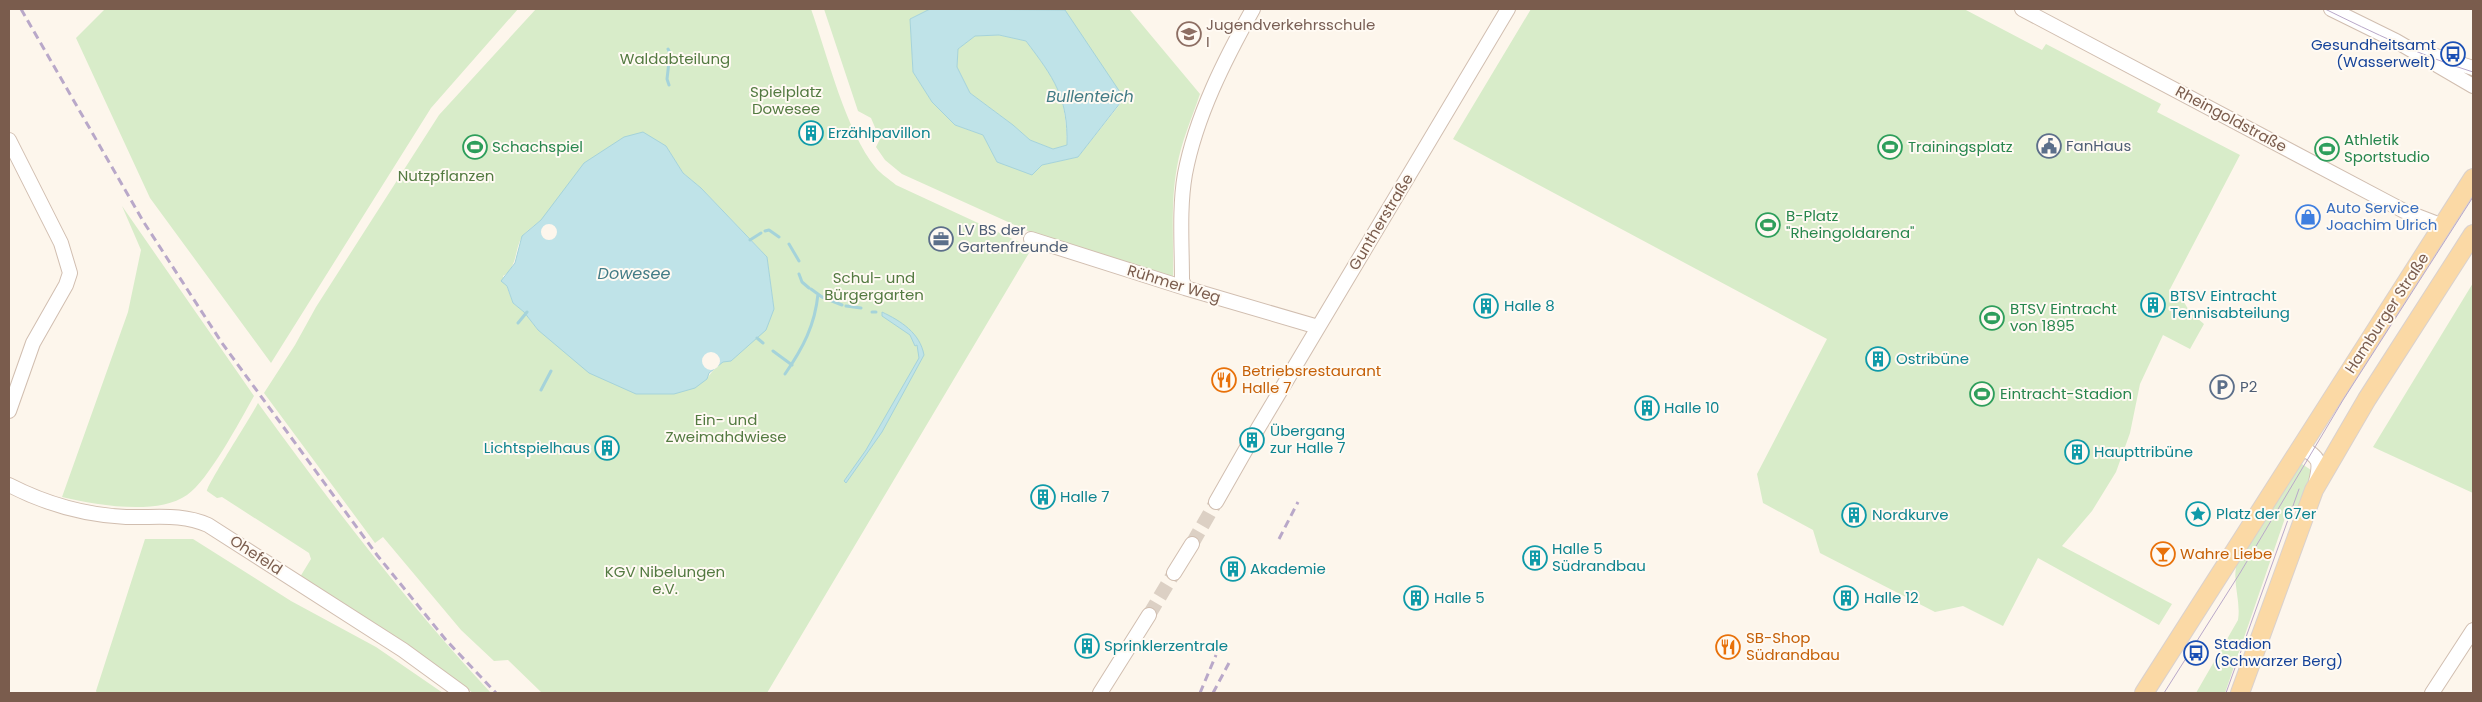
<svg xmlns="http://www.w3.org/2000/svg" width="2482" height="702" font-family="Poppins,sans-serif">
  <rect width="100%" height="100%" fill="#fdf6ec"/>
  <path fill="#d8ecc9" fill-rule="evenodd" d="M105,9H518L431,108L271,363L150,198L76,38Z
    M536,9H811C827,54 846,132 876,168C881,174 889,179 896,185L1032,248L767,693H542L508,660L494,661L461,630L383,537L375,543L264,393L295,345L316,307L439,115ZM666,146L683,173L701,188L767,257L774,309C763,319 709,372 707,379L538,330L524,312L513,303L503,276C518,267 514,250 522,237C526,231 535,225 541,220Z
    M824,9H930L910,19L913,72L932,102L955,125L983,135L997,162L1042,165L1078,157L1124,99L1065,10L1061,9H1129L1200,94C1192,118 1181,142 1177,167C1170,204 1174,244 1173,282L1028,231L902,174L885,160L876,147L880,139L871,118L858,111Z
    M1531,9H1964L2042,50L2046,44L2161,104L2157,112L2240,155L2169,291L2182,299L2190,312L2204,324L2190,349L2163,335L2140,384L2130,433L2116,472L2092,511L2062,546L2172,604L2159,625L2038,558L2003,626L1963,606L1935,612L1820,553L1813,530L1763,503L1757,474L1827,339L1453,139Z
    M999,35L1026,41C1056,81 1066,94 1067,145L1053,149L1030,140L1013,125L970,93L957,67L958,49L975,36Z
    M122,206L254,396C240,421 208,481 187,495C157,516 96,505 62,497L128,312L141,250Z
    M2473,283V493L2373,447Z
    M258,403C331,504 406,602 491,693H473L418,653L300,577L311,559L309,553L222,497L217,498L207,491C207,485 252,415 258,403Z
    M2299,462L2314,472L2297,509L2294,508L2285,518L2225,693H2196L2238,620C2241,602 2233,585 2236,567C2240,544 2285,485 2299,462Z
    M145,539H193L291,601L376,647L443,693H97L96,691Z"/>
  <path fill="#bfe3e8" stroke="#a5d3da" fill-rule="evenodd" d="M930,9L1065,10L1124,98L1078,157L1042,165L1032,175L997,162L983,135L955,125L932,102L913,72L910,19ZM999,35L1026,41C1054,78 1068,97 1067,145L1053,149L1030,140L1013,125L970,93L957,67L958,49L975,36Z
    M643,132L666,146L683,173L701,188L767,257L774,309L766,330L731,361L723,362L709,373L707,379L695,388L674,394H636L589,373L538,330L524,312L513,303L507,286L501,281L515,263L522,236L541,220L584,163L624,137Z
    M882,312C901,321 920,333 924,355L882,432L846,483L844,481L866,450L919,358L917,345L915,346L910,335L882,316Z"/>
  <path fill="#fdf6ec" d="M541 232a8 8 0 1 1 16 0a8 8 0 1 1-16 0Z
    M702 361a9 9 0 1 1 18 0a9 9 0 1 1-18 0Z"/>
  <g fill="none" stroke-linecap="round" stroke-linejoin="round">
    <path stroke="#a5d3da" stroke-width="3" d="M668,49L670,53L667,79L669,85
      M765,231L769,230L779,237
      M750,240L761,233
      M789,244L799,261
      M799,274L802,282L809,288
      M811,289L822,297L842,305
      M846,306L861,308
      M872,312H876
      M518,323L527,312
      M757,338L763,343
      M773,351L792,365
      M785,374C803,348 815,325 818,294
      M541,390L551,371"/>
    <path stroke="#dcd0c4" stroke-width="14" stroke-dasharray="14 7" stroke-linecap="butt" d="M1192,544L1216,502
      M1149,615L1174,573"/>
    <g stroke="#d1beb0" stroke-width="16">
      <path id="minor" d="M2022,9L2404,211L2443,226
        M2331,9L2396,41L2473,86
        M2433,55L2473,68
        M9,140L61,243L70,273L66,285L33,343L9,411
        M1031,239L1185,288L1318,327
        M1185,288L1182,280C1182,245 1179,208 1185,174C1196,116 1225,59 1253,9
        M1254,435L1508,9
        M2301,447C2320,458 2321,461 2316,482
        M9,485C46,504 84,515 126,517C155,518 181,513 208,525L403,650L462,693
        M1216,502L1249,444
        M1174,573L1192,544
        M1100,693L1149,615
        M2432,693L2473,630"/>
    </g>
    <g stroke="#dad1cd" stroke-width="20">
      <path id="major" d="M2144,693L2473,178
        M2240,693L2314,490L2367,399L2473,234"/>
    </g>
    <use href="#minor" stroke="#fff" stroke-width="14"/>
    <use href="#major" stroke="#fbd9a5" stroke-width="18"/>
    <path stroke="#b9a8c9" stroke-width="1" d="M2325,9C2374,33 2421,56 2473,72
      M2164,693L2240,573L2343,400L2473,197
      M2226,693L2299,489"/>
    <path stroke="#b9a8c9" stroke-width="3" stroke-dasharray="8 5" stroke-linecap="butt" d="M21,9L143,221L222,343L377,555L446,640L496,693
      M1279,539L1298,502
      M1200,693L1216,655
      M1213,693L1230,661"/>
  </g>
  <defs>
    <g id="school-ring" transform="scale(1.25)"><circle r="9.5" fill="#fffaf3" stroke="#8d6e63" stroke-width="1.5"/><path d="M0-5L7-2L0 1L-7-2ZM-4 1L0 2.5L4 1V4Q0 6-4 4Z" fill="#8d6e63"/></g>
    <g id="bus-ring" transform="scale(1.25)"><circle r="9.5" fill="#fffaf3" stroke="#1a4fb4" stroke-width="1.5"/><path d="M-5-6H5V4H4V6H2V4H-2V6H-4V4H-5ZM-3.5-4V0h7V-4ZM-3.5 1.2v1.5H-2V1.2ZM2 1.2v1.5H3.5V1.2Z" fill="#1a4fb4"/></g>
    <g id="building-ring" transform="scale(1.25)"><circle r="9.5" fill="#fffaf3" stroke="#0f9aa8" stroke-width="1.5"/><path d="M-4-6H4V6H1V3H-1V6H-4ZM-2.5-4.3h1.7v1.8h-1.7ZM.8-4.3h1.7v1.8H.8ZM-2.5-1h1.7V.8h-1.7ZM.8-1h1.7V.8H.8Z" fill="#0f9aa8"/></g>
    <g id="civic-ring" transform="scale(1.25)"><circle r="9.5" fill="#fffaf3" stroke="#5c6f8a" stroke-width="1.5"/><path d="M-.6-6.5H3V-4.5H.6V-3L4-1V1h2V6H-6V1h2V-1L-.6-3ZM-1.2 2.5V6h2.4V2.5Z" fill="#5c6f8a"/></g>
    <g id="stadium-ring" transform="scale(1.25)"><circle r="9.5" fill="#fffaf3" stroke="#2e9e5b" stroke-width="1.5"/><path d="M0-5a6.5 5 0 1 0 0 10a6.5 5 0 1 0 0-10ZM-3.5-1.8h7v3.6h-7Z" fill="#2e9e5b"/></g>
    <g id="shop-ring" transform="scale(1.25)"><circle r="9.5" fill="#fffaf3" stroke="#3f7fe0" stroke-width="1.5"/><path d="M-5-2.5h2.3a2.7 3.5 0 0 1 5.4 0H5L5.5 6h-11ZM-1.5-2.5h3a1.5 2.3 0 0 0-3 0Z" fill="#3f7fe0"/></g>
    <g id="office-ring" transform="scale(1.25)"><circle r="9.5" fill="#fffaf3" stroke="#5c6f8a" stroke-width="1.5"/><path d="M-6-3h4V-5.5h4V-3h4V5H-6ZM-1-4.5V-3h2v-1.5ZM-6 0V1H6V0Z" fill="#5c6f8a"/></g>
    <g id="restaurant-ring" transform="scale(1.25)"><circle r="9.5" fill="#fffaf3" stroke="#e8710a" stroke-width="1.5"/><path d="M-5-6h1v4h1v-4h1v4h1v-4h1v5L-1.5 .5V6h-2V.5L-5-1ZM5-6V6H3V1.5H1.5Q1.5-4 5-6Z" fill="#e8710a"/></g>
    <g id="parking-ring" transform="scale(1.25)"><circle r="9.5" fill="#fffaf3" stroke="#5c6f8a" stroke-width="1.5"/><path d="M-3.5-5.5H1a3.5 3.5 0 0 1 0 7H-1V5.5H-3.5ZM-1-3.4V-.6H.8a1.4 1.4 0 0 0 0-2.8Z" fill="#5c6f8a"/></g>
    <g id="sight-ring" transform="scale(1.25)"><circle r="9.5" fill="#fffaf3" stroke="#0f9aa8" stroke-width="1.5"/><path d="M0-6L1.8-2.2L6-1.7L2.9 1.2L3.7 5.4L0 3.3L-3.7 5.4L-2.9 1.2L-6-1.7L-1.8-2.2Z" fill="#0f9aa8"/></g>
    <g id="bar-ring" transform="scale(1.25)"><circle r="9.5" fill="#fffaf3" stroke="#e8710a" stroke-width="1.5"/><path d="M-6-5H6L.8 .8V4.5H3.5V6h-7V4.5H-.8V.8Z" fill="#e8710a"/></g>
  </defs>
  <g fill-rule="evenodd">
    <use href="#school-ring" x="1189" y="34"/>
    <use href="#bus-ring" x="2453" y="54"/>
    <use href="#building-ring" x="811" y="133"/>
    <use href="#civic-ring" x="2049" y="146"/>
    <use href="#stadium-ring" x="475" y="147"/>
    <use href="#stadium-ring" x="1890" y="147"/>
    <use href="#stadium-ring" x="2327" y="149"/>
    <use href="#shop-ring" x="2308" y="217"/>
    <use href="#stadium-ring" x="1768" y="225"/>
    <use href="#office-ring" x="941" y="239"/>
    <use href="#building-ring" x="2153" y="305"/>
    <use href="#building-ring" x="1486" y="306"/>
    <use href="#stadium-ring" x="1992" y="318"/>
    <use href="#building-ring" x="1878" y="359"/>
    <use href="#restaurant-ring" x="1224" y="380"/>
    <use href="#parking-ring" x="2222" y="387"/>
    <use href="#stadium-ring" x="1982" y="394"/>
    <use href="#building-ring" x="1647" y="408"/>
    <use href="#building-ring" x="1252" y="440"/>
    <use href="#building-ring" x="607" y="448"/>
    <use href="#building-ring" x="2077" y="452"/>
    <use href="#building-ring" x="1043" y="497"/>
    <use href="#sight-ring" x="2198" y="514"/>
    <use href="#building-ring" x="1854" y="515"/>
    <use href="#bar-ring" x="2163" y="554"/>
    <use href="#building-ring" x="1535" y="558"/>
    <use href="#building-ring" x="1233" y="569"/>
    <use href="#building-ring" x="1416" y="598"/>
    <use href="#building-ring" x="1846" y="598"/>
    <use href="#building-ring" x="1087" y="646"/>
    <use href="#restaurant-ring" x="1728" y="647"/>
    <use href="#bus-ring" x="2196" y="653"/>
  </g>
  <g text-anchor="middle" stroke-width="4" stroke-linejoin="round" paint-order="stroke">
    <g font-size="15" fill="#785e54" stroke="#fffaf3" text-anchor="start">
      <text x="1206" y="30">Jugendverkehrsschule<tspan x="1206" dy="17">I</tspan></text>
    </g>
    <g font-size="15" fill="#164399" stroke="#fffaf3" text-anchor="end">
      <text x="2436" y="50">Gesundheitsamt<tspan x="2436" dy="17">(Wasserwelt)</tspan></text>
      <text x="2214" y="649" text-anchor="start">Stadion<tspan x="2214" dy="17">(Schwarzer Berg)</tspan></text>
    </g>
    <g font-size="15" fill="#537a41" stroke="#fffaf3">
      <text x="675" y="64">Waldabteilung</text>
      <text x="786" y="97">Spielplatz<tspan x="786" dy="17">Dowesee</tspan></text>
      <text x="446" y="181">Nutzpflanzen</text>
      <text x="874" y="283">Schul- und<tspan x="874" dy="17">Bürgergarten</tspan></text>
      <text x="726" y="425">Ein- und<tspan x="726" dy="17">Zweimahdwiese</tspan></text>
      <text x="665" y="577">KGV Nibelungen<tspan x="665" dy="17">e.V.</tspan></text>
    </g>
    <g font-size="15" fill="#7a5c4d" stroke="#fffaf3">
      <text transform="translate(2231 119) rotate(28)" y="5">Rheingoldstraße</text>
      <text transform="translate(1381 222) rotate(-59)" y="5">Guntherstraße</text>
      <text transform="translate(1174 284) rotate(17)" y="5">Rühmer Weg</text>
      <text transform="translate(2387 313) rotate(-57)" y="5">Hamburger Straße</text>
      <text transform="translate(256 555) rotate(33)" y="5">Ohefeld</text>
    </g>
    <g font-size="15" fill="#0d838f" stroke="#fffaf3" text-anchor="start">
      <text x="828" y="138">Erzählpavillon</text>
      <text x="2170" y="301">BTSV Eintracht<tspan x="2170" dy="17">Tennisabteilung</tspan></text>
      <text x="1504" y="311">Halle 8</text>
      <text x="1896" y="364">Ostribüne</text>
      <text x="1664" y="413">Halle 10</text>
      <text x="1270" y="436">Übergang<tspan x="1270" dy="17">zur Halle 7</tspan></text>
      <text x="590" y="453" text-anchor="end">Lichtspielhaus</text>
      <text x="2094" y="457">Haupttribüne</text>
      <text x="1060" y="502">Halle 7</text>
      <text x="2216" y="519">Platz der 67er</text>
      <text x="1872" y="520">Nordkurve</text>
      <text x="1552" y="554">Halle 5<tspan x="1552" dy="17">Südrandbau</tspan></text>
      <text x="1250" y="574">Akademie</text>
      <text x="1434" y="603">Halle 5</text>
      <text x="1864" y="603">Halle 12</text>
      <text x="1104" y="651">Sprinklerzentrale</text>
    </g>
    <g font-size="15" fill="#27864d" stroke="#fffaf3" text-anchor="start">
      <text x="2344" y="145">Athletik<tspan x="2344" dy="17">Sportstudio</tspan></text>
      <text x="492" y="152">Schachspiel</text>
      <text x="1908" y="152">Trainingsplatz</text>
      <text x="1786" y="221">B-Platz<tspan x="1786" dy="17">"Rheingoldarena"</tspan></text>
      <text x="2010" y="314">BTSV Eintracht<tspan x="2010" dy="17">von 1895</tspan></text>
      <text x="2000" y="399">Eintracht-Stadion</text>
    </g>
    <g font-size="15" fill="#4e5e75" stroke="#fffaf3" text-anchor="start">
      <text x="2066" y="151">FanHaus</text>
      <text x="958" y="235">LV BS der<tspan x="958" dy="17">Gartenfreunde</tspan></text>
      <text x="2240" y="392">P2</text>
    </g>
    <g font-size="15" fill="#366cbe" stroke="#fffaf3" text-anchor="start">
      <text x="2326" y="213">Auto Service<tspan x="2326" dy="17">Joachim Ulrich</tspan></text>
    </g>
    <g font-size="15" fill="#c56008" stroke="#fffaf3" text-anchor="start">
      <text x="1242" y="376">Betriebsrestaurant<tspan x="1242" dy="17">Halle 7</tspan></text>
      <text x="2180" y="559">Wahre Liebe</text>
      <text x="1746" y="643">SB-Shop<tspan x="1746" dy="17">Südrandbau</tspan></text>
    </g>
    <g font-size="16" font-style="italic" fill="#437c86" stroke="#fffaf3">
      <text x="1090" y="102">Bullenteich</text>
      <text x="634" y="279">Dowesee</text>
    </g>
  </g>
  <rect width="2482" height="702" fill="none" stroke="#7a5c4d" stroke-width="20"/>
</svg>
